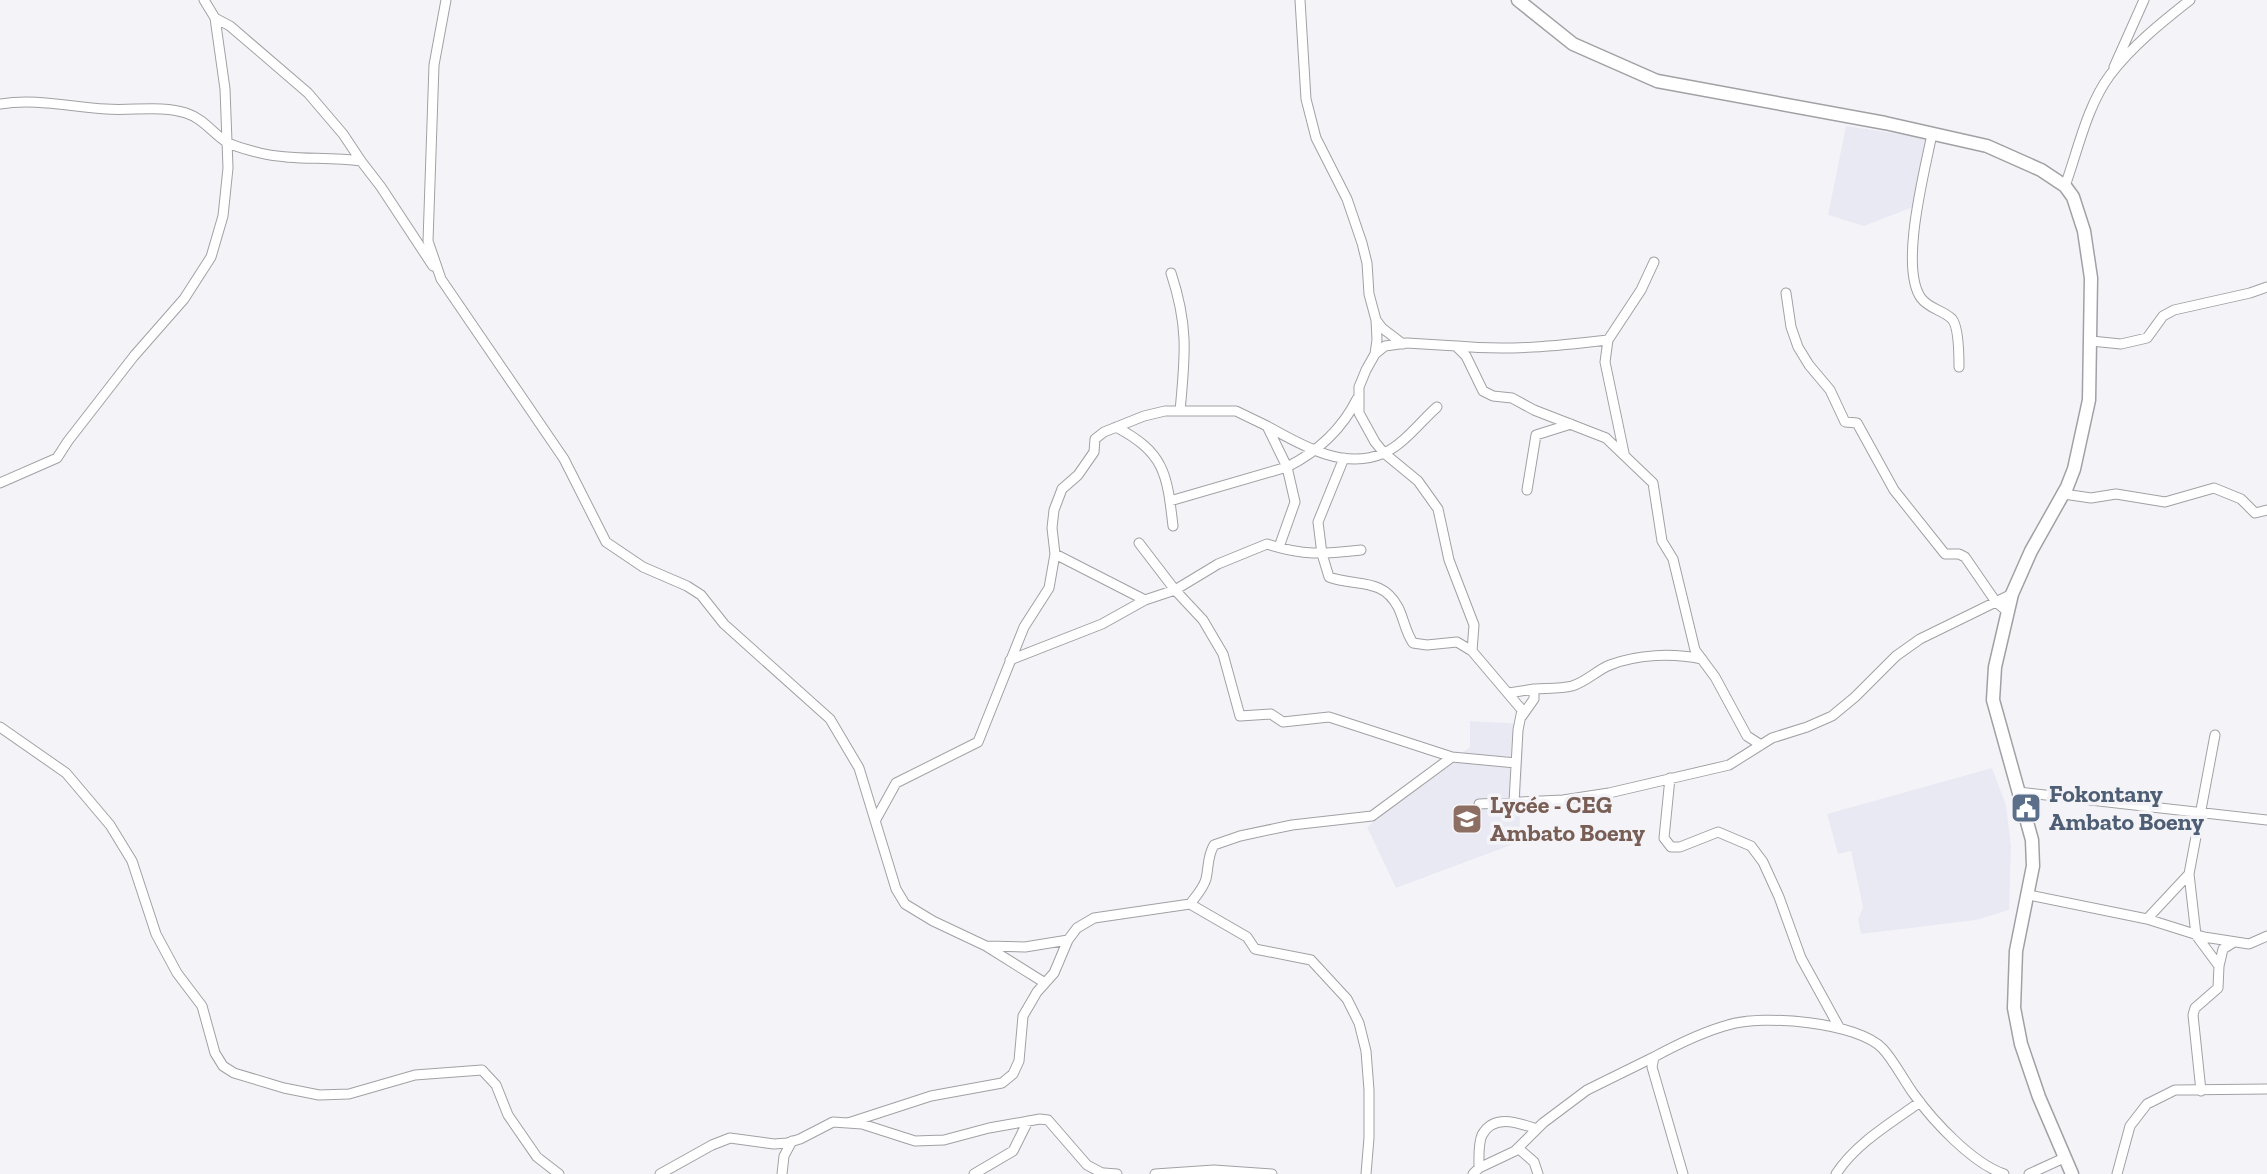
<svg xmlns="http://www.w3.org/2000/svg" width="2267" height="1174" font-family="'Zilla Slab',serif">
  <rect width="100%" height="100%" fill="#f4f4f8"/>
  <path fill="#e9e9f4" d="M1846,126L1926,138L1913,207L1864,226L1828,215Z
    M1470,721L1524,724L1519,842L1396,888L1367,827L1470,747Z
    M1992,768L2006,805L2011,846L2009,910L1976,920L1861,934L1858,920L1863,907L1851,851L1838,854L1827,814Z"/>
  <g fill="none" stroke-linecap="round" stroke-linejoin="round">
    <g stroke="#a1a1a5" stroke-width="11">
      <path id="street" d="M446,0L434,65L428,241L441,279L564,459L606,542L643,567L687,586L701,595L724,624L830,719L859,768L896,889L905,904L933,921L986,946
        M1300,0L1306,99L1316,138L1347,199L1362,243L1367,263L1369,294L1376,320
        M215,18L230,26L308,93L343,134L361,161
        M2114,67L2144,0
        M0,104C36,98 70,107 106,109C132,111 162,105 186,113C202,118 212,132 225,141C234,147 249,150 260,153C293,161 327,156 361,161L381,187L433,266
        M1932,134C1925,170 1899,267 1921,298C1929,309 1943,310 1952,319C1959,327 1959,356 1959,367
        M2065,186C2078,150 2087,106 2110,75C2132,46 2162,22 2190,0
        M1171,273C1189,327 1185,357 1180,411
        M1786,293L1791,327L1798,347L1809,365L1830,390L1845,422L1857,423L1894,490L1945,554H1959L1965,557L1996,602L2008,612
        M2091,341L2121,344L2147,338L2163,316L2174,310L2250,293L2267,287
        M1457,346C1508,351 1557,346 1608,340
        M1375,354L1377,340L1376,320L1382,328L1403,344
        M1116,427C1165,453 1167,474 1173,526
        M1624,453L1605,362L1608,340L1641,290L1654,262
        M1344,458L1318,522L1322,554L1329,577C1356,587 1382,577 1398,607C1404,619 1405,631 1413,643L1427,645L1457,642L1472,651
        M0,483L57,458L68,441L134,356L184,299L211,257L223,216L228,168L225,89L215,18L204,0
        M1527,490L1536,435L1571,424
        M2064,494L2091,498L2116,494L2165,502L2214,488L2241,499L2255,513L2267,510
        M1170,501L1287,467L1267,426C1301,445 1344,471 1384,453C1404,444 1421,421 1437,407
        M1139,543L1175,590L1218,564L1267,544C1305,556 1322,554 1361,550
        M1279,547L1295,502L1287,467C1317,452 1342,429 1357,399
        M1055,554L1145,600L1175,590L1203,620L1223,654L1240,716L1271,714L1283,722L1329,717L1452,757
        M1010,660L1102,624L1145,600
        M1534,689C1546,688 1560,689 1572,686C1586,682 1597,670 1610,665C1638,654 1673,653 1702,659
        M1509,693L1534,689V699L1522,716
        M0,727L66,773L110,825L132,861L156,934L177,973L202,1006L215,1053L223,1066L234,1073L284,1088L319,1095L349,1094L415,1075L482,1070L496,1085L508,1115L537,1157L559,1174
        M1670,778L1664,838L1671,847H1680L1718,832L1751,846L1763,862L1779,897L1801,958L1839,1027
        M2019,792L2267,820
        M1514,802L1518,730L1522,710L1472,651L1474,625L1449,560L1438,509L1418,481L1384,453L1375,442L1359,413V387L1366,370L1375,354L1385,346L1407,343L1456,346L1466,356L1483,391L1493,396L1512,398L1534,410L1606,438L1653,483L1662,541L1673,559L1695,650L1715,677L1747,736L1761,745
        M1479,804L1563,800L1609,793L1729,765L1772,738L1807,727L1832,716L1855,697L1896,656L1920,639L2012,594
        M875,821L896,783L978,742L1024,627L1049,588L1055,554L1052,528L1054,510L1062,489L1078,475L1094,452L1095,439L1104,432L1144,416L1165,411H1236L1267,426
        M2189,874L2196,935L2219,966
        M2029,895L2147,919L2204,937L2249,944L2267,936
        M1190,904C1196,896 1203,889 1206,879C1209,866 1207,857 1214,845L1240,836L1292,825L1372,816L1452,757L1516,763
        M2147,919L2189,874L2215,735
        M1045,983L986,946L1025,947L1068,940
        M2201,1091L2193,1015L2195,1008L2218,988L2219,966L2223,949L2234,942
        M848,1123L931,1096L1002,1083L1013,1074L1019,1061L1023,1016L1037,992L1054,973L1068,940L1077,928L1094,918L1190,904L1247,937L1255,949L1311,960L1347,999L1359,1023L1366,1051L1369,1090V1138L1366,1174
        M1518,1148L1534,1162L1538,1174
        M1479,1168C1479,1159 1478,1144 1482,1135C1494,1113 1519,1123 1537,1129
        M1104,1173L1117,1174
        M660,1174L712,1145L730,1138L774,1144L787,1143L800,1139L833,1122L862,1124L915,1141L944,1140L989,1128L1040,1119L1048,1120L1087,1165L1104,1174
        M782,1174L784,1156L792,1141
        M974,1174L1013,1151L1028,1121
        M1155,1174L1214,1170L1272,1174
        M1473,1174L1479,1168L1515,1151L1543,1123L1587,1090L1654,1057
        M1683,1174L1652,1067L1654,1057C1678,1044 1702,1032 1728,1025C1762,1014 1858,1022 1883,1049C1894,1061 1903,1079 1913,1093C1933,1121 1972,1163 2004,1174
        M1836,1174C1856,1143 1891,1123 1920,1102
        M2029,1174L2064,1158
        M2117,1174L2130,1126L2147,1104L2175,1090L2267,1089"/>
    </g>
    <g stroke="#a1a1a5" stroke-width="15">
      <path id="secondary" d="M1518,0L1573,44L1657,81L1885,123L1987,146L2041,170L2065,186L2073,197L2084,231L2091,278L2089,400L2074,469L2067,487L2031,551L2012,594L1995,667L1993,700L2032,840L2033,866L2016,951L2014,1008L2021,1044L2039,1097L2072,1174"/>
    </g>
    <use href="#street" stroke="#fff" stroke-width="9"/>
    <use href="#secondary" stroke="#fff" stroke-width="12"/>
  </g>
  <defs>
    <g id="civic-square" transform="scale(1.575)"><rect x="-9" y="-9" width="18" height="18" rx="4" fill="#5c6f8a" stroke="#f4f4f8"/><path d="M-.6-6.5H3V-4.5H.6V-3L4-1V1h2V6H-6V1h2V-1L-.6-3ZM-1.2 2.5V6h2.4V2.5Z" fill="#fff"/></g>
    <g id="school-square" transform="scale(1.575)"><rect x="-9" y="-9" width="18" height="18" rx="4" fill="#8d6e63" stroke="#f4f4f8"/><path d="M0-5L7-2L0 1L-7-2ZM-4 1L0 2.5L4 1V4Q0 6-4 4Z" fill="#fff"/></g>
  </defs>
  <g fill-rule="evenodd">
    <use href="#civic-square" x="2026" y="808"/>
    <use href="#school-square" x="1467" y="819"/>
  </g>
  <g text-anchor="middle" stroke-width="7" stroke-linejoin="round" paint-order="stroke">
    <g font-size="24" font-weight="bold" fill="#4e5e75" stroke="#f4f4f8" text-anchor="start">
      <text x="2049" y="802">Fokontany<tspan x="2049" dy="28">Ambato Boeny</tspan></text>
    </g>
    <g font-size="24" font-weight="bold" fill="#785e54" stroke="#f4f4f8" text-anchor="start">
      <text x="1490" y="813">Lycée - CEG<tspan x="1490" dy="28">Ambato Boeny</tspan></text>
    </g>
  </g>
</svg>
